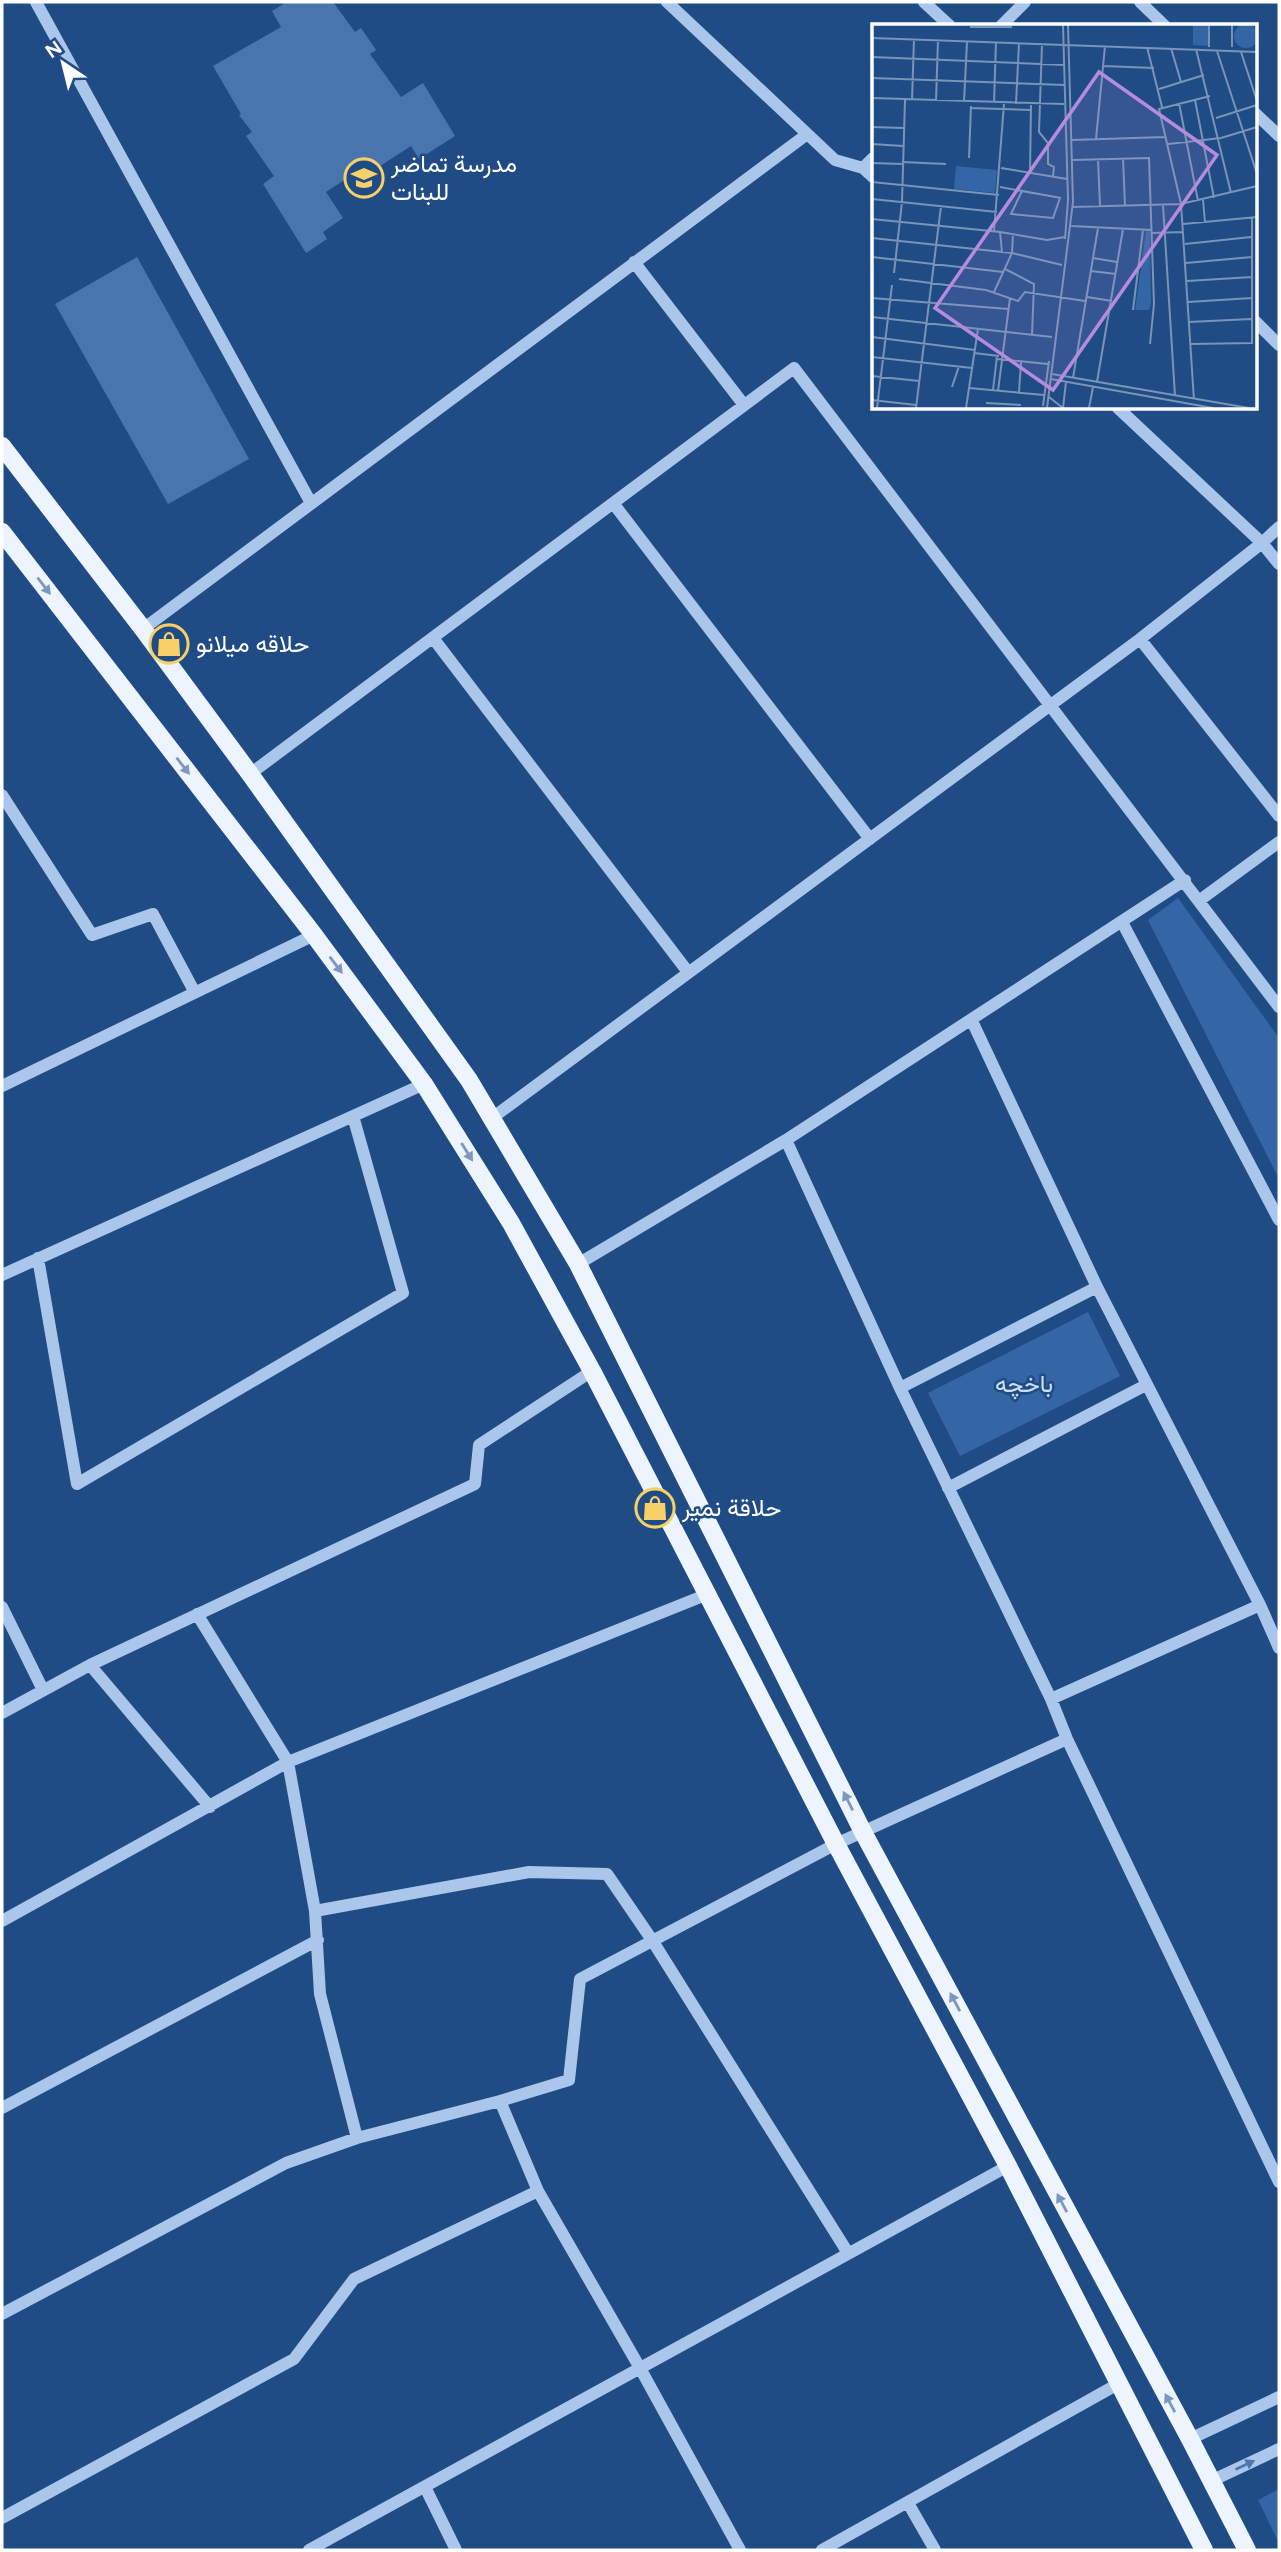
<svg xmlns="http://www.w3.org/2000/svg" width="1281" height="2552" font-family="Figtree,Vazirmatn,sans-serif">
  <rect width="100%" height="100%" fill="#204c86"/>
  <path fill="#3465a4" d="M1178,898L1279,1038V1179L1148,920Z
    M1088,1312L1120,1376L960,1456L928,1393Z
    M1279,2489V2543L1258,2500Z"/>
  <path fill="#4975af" d="M287,2H333L355,32L361,28L376,50L370,54L401,97L423,83L455,136L419,159L411,146L377,168L372,162L326,192L343,218L323,232L327,239L306,253L263,184L274,176L246,136L252,132L239,115L241,114L213,66L281,27L272,11Z
    M137,257L249,459L168,504L55,304Z"/>
  <g fill="none" stroke-linecap="round" stroke-linejoin="round">
    <path stroke="#aac6ea" stroke-width="12" d="M36,2L311,503
      M667,2L835,160L863,168L873,177
      M924,2L950,26
      M1140,2L1165,26
      M1001,26L1025,2
      M1255,113L1279,136
      M863,168L873,158
      M634,262L744,405
      M1255,321L1279,345
      M1118,408L1262,543L1279,564
      M613,503L870,839
      M143,629L806,135
      M433,638L688,972
      M1140,639L1279,816
      M250,774L794,368L1279,1007
      M2,795L92,935L153,914L194,991
      M1200,900L1279,842
      M1122,922L1279,1220
      M972,1021L1097,1287L1260,1605L1279,1648
      M2,1086L314,935
      M492,1118L1140,639L1262,543L1279,527
      M786,1140L900,1388L1051,1699L1067,1739L1279,2182
      M38,1258L77,1484L403,1293L353,1116
      M578,1264L786,1140L1185,880
      M2,1275L424,1084
      M900,1388L1097,1287
      M948,1488L1146,1385
      M2,1607L43,1690
      M197,1614L288,1762L315,1911L320,1994L357,2138
      M90,1665L475,1484L479,1445L592,1371
      M1051,1699L1260,1605
      M2,1713L90,1665L210,1807
      M315,1911L529,1872L607,1874L652,1940L848,2253
      M2,1921L288,1762L708,1594
      M500,2101L538,2191L640,2368L740,2550
      M2,2108L318,1940
      M2,2314L286,2163L357,2138L500,2101L569,2080L580,1979L836,1844L1067,1739
      M1190,2439L1279,2397
      M1211,2481L1279,2449
      M425,2487L456,2550
      M908,2503L935,2550
      M2,2518L294,2359L354,2279L538,2191
      M309,2550L1008,2166
      M822,2550L1118,2384"/>
    <path stroke="#edf4fe" stroke-width="18" d="M2,446L143,629L250,774L469,1080L578,1264L863,1832L1190,2439L1247,2550
      M2,532L314,935L424,1084L511,1223L592,1371L836,1844L1008,2166L1204,2550"/>
  </g>
  <defs><path id="oneway-solid" d="M-6-.8H1V-3.2L6.5 0L1 3.2V.8H-6Z" transform="scale(1.75)"/></defs>
  <g fill="#7c98bc">
    <use href="#oneway-solid" transform="translate(44 586) rotate(52)"/>
    <use href="#oneway-solid" transform="translate(183 766) rotate(52)"/>
    <use href="#oneway-solid" transform="translate(336 965) rotate(53)"/>
    <use href="#oneway-solid" transform="translate(467 1152) rotate(58)"/>
    <use href="#oneway-solid" transform="translate(848 1801) rotate(-117)"/>
    <use href="#oneway-solid" transform="translate(955 2002) rotate(-118)"/>
    <use href="#oneway-solid" transform="translate(1062 2203) rotate(-118)"/>
    <use href="#oneway-solid" transform="translate(1170 2403) rotate(-118)"/>
  </g>
  <use fill="#5077a9" href="#oneway-solid" transform="translate(1245 2465) rotate(-25)"/>
  <defs>
    <g id="school-ring" transform="scale(2.0125)"><circle r="9.5" fill="#204c86" stroke="#f7d06a" stroke-width="1.5"/><path d="M0-5L7-2L0 1L-7-2ZM-4 1L0 2.5L4 1V4Q0 6-4 4Z" fill="#f7d06a"/></g>
    <g id="shop-ring" transform="scale(2.0125)"><circle r="9.5" fill="#204c86" stroke="#f7d06a" stroke-width="1.5"/><path d="M-5-2.5h2.3a2.7 3.5 0 0 1 5.4 0H5L5.5 6h-11ZM-1.5-2.5h3a1.5 2.3 0 0 0-3 0Z" fill="#f7d06a"/></g>
  </defs>
  <g fill-rule="evenodd">
    <use href="#school-ring" x="364" y="178"/>
    <use href="#shop-ring" x="169" y="644"/>
    <use href="#shop-ring" x="655" y="1508"/>
  </g>
  <g text-anchor="middle" stroke-width="5" stroke-linejoin="round" paint-order="stroke">
    <g font-size="24" fill="#fff" stroke="#204c86" text-anchor="start">
      <text x="391" y="172">مدرسة تماضر<tspan x="391" dy="28">للبنات</tspan></text>
      <text x="196" y="652">حلاقه ميلانو</text>
      <text x="682" y="1516">حلاقة نمير</text>
    </g>
    <g font-size="24" fill="#cee0f7" stroke="#204c86">
      <text x="1024" y="1392">باخچە</text>
    </g>
  </g>
  <g transform="translate(872 24)">
    <rect width="385" height="385" fill="#204c86"/>
    <path d="M362 12a12 12 0 1 1 24 0a12 12 0 1 1-24 0ZM321,1H336V22L321,21ZM84,142L125,146L123,169L82,165ZM274,207H278L279,280L277,286H263Z" fill="#3465a4"/>
    <path fill="none" stroke="#7994b6" stroke-width="2" d="M191,1L196,176L193,215M360,1V23M98,3H140M0,14L385,28M170,20L167,108L176,119V140L182,143L181,152M275,23L290,83M337,23V1M299,24L309,58M324,25L359,169M345,27L385,150M369,28L385,77M0,33L193,41M231,42L282,44M0,54L192,61M287,65L332,51M0,74L192,80M40,76L42,15M323,76L342,174M64,77L66,16M92,78L95,18M122,79L124,18M307,79L326,177M144,80L147,19M98,84L159,86M344,94L385,81M0,103L32,104M224,115L233,22M200,116L293,113M0,120L31,122M296,120L349,114L385,103M97,134L99,82M251,134L253,182M226,135L228,182M200,136L277,134L282,280L278,320M30,138L74,140M0,139L30,140M129,144L195,155M158,149L159,81M0,158L127,171M128,163L189,174M150,167L139,190L181,194L188,174M0,175L125,188M331,176L333,198M291,181L303,372M201,183L309,180L385,162M0,195L128,208L130,228M311,200L385,193M199,202L280,206M122,207L132,80M128,208L175,216L193,213M280,209L311,208M0,214L140,229L190,241M313,220L379,213M0,233L131,248M221,234L245,238M314,239L380,233M133,245L162,260L160,311M219,247L244,250M22,249L30,178L33,76M27,255L114,266L146,277L153,268L213,277M315,257L380,253M122,268L140,229L141,210M215,273L240,277M0,274L136,285M316,278L380,274M261,286L271,206M0,293L180,313M317,298L379,295M0,313L103,326M318,320L380,319V193M102,329L127,332M0,333L100,344M125,335L176,340M180,350L377,384M0,352L47,357M201,354L226,204M179,355L341,384M225,358L251,205M80,363L87,342M97,364L172,371M121,366L125,332M126,367L138,274M147,368L149,338M177,373L191,384L194,358M0,376L44,381M322,376L309,180L287,85L338,72M114,379L149,381M171,382L177,337M5,384L20,261M44,384L69,182M94,384L106,305M175,384L201,178L196,1M217,384L221,363"/>
    <path fill="#b68bdc" fill-opacity="0.15" stroke="#b68bdc" stroke-width="3.5" d="M227,48L345,131L181,366L63,284Z"/>
    <rect width="385" height="385" fill="none" stroke="#fff" stroke-width="3.5"/>
  </g>
  <rect width="1281" height="2552" fill="none" stroke="#ffffff" stroke-width="7"/>
  <g transform="translate(63 63) rotate(325)" stroke="#204c86" stroke-width="5" paint-order="stroke">
  <path d="M0-5L12 26L0 18L-12 26Z" fill="#ffffff"/>
  <text y="-10" font-size="19" font-weight="bold" text-anchor="middle" fill="#ffffff">N</text>
  </g>
</svg>
